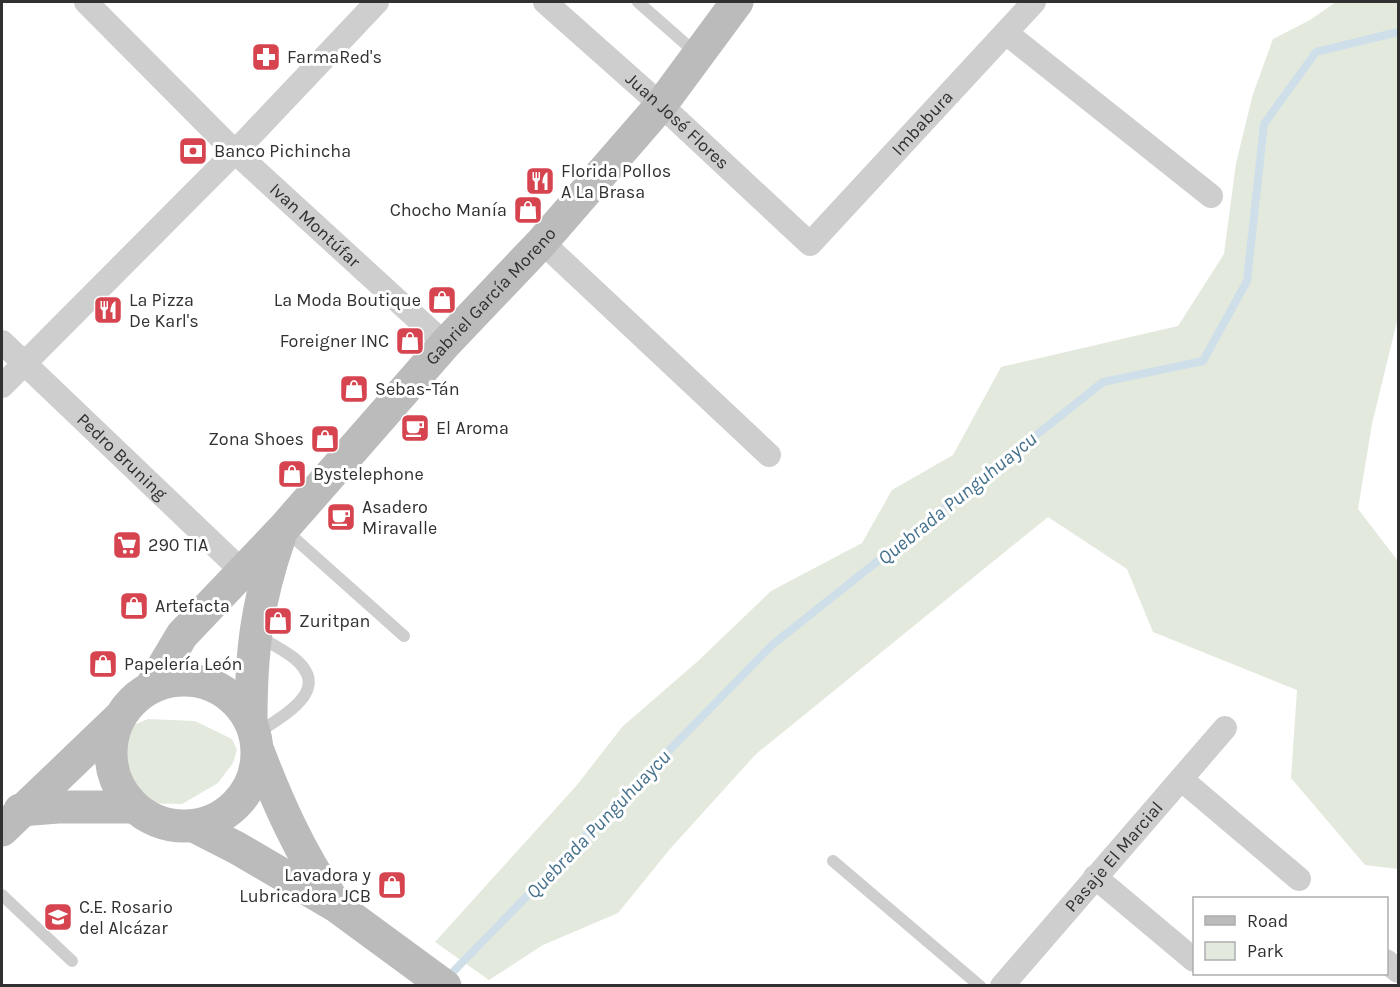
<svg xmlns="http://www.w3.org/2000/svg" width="1400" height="987" font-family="Karla,sans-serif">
  <rect width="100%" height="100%" fill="#fff"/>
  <path fill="#e4e9dd" d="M1336,2H1398V317L1372,424L1358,509L1398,561V869L1365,865L1291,778L1297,690L1153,632L1127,569L1048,517L756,754L670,849L618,913L543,945L489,980L435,942L577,785L622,727L698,661L771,591L862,543L892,490L953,455L1001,367L1178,326L1224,254L1236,163L1253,94L1273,39L1310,20Z
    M148,719L195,721L232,739L237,750L233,763L218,783L182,804L140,803L114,780L110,755L119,731Z"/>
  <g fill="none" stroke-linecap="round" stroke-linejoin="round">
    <path stroke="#cfdfea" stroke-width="8" d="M446,979L772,645L1103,382L1203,361L1247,281L1264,124L1316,52L1398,32"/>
    <path stroke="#cecece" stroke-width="12" d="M638,2L697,54
      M284,529L404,636
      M256,734C282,716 334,691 294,658C284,650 270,643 258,636
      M833,861L980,986
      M2,895L72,961"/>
    <g stroke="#cecece" stroke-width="24">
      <path id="s1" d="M86,2L235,152L445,344"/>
      <path id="s2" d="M545,2L661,105L810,244L1034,2"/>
      <path d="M1006,33L1211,196"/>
      <path d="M542,242L769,455"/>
      <path id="s3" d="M2,342L243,572"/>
      <path d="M2,386L235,152L377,2"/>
      <path d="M1181,779L1299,879"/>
      <path d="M1095,877L1194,960"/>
      <path d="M1386,961L1398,971"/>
      <path id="s4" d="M1002,986L1225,728"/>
    </g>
    <g stroke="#bbb" stroke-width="33">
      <circle cx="184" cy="753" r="73"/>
      <path id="s5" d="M151,687L182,635L283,529L445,344L542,242L661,105L737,2"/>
      <path d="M251,719C251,651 257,603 279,539"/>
      <path d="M258,751C278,803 300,853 332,899"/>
      <path d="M20,810L58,807H134"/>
      <path d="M194,826L237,848L336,906L445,986"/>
      <path d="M2,830L119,718"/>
    </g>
  </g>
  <defs>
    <g id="pharmacy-square" transform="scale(1.5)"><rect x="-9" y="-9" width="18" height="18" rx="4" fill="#d6454f" stroke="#fff"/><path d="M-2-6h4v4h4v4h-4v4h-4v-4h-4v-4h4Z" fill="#fff"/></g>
    <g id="bank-square" transform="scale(1.5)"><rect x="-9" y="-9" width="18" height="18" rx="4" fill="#d6454f" stroke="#fff"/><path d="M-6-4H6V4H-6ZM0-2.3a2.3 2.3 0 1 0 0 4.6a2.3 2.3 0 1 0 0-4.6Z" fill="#fff"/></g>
    <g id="restaurant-square" transform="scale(1.5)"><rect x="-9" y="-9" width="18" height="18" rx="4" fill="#d6454f" stroke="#fff"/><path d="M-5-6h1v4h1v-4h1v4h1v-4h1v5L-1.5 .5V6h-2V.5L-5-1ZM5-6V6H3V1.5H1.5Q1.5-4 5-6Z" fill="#fff"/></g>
    <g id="shop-square" transform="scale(1.5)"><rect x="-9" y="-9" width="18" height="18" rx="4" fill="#d6454f" stroke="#fff"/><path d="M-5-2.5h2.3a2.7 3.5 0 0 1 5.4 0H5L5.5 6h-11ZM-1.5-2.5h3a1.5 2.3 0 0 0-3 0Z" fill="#fff"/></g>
    <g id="cafe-square" transform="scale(1.5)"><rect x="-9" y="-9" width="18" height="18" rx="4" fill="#d6454f" stroke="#fff"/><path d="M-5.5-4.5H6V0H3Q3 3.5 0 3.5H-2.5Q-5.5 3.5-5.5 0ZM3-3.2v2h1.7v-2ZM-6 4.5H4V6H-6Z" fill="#fff"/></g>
    <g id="supermarket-square" transform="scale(1.5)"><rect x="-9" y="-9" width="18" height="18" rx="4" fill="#d6454f" stroke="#fff"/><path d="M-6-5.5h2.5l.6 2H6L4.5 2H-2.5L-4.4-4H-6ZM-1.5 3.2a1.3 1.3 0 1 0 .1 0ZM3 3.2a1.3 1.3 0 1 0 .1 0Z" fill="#fff"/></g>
    <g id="school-square" transform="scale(1.5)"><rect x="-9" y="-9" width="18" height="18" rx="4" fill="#d6454f" stroke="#fff"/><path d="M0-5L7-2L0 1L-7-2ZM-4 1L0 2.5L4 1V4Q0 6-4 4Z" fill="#fff"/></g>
  </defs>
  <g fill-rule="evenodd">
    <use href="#pharmacy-square" x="266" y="57"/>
    <use href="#bank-square" x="193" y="151"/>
    <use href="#restaurant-square" x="540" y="181"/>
    <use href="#shop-square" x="528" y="210"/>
    <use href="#shop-square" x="442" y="300"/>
    <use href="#restaurant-square" x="108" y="310"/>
    <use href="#shop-square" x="410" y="341"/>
    <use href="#shop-square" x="354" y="389"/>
    <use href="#cafe-square" x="415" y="428"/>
    <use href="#shop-square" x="325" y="439"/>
    <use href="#shop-square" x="292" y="474"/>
    <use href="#cafe-square" x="341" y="517"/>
    <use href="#supermarket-square" x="127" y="545"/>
    <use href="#shop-square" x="134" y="606"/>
    <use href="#shop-square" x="278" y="621"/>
    <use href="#shop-square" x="103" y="664"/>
    <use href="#shop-square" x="392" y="885"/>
    <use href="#school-square" x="58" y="917"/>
  </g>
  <g text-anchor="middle" stroke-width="6" stroke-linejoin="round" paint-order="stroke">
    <g font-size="18" fill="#313131" stroke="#fff" text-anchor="start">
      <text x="287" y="63">FarmaRed's</text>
      <text x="214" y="157">Banco Pichincha</text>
      <text x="561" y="177">Florida Pollos<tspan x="561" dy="21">A La Brasa</tspan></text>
      <text x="507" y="216" text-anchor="end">Chocho Manía</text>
      <text x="129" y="306">La Pizza<tspan x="129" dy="21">De Karl's</tspan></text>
      <text x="421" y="306" text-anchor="end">La Moda Boutique</text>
      <text x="389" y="347" text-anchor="end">Foreigner INC</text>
      <text x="375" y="395">Sebas-Tán</text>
      <text x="436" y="434">El Aroma</text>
      <text x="304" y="445" text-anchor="end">Zona Shoes</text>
      <text x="313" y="480">Bystelephone</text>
      <text x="362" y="513">Asadero<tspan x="362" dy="21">Miravalle</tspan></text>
      <text x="148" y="551">290 TIA</text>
      <text x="155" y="612">Artefacta</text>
      <text x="299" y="627">Zuritpan</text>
      <text x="124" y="670">Papelería León</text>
      <text x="371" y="881" text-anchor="end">Lavadora y<tspan x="371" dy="21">Lubricadora JCB</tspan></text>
      <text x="79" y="913">C.E. Rosario<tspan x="79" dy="21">del Alcázar</tspan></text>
    </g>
    <g font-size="18" fill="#313131" stroke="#fff">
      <text dy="6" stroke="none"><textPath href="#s2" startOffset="178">Juan José Flores</textPath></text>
      <text dy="6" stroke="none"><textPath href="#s2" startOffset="524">Imbabura</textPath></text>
      <text dy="6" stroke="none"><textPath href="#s1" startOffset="320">Ivan Montúfar</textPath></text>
      <text dy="6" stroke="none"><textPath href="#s5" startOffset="519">Gabriel García Moreno</textPath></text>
      <text dy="6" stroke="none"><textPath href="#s3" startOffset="166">Pedro Bruning</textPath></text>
      <text dy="6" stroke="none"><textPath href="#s4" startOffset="171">Pasaje El Marcial</textPath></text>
    </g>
    <g font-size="20" font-style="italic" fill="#45718c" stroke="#fff">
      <text transform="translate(957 498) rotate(-39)" y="7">Quebrada Punguhuaycu</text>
      <text transform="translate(598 824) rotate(-46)" y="7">Quebrada Punguhuaycu</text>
    </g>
  </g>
  <rect width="1400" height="987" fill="none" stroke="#313131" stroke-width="6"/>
  <rect x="1193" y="897" width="195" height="78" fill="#ffffff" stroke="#adadad" stroke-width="1.5"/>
  <rect x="1205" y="916" width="30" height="9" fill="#bbbbbb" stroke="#adadad" stroke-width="1.5"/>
  <text x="1247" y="927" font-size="18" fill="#313131">Road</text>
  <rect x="1205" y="942" width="30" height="18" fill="#e4e9dd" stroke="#adadad" stroke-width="1.5"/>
  <text x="1247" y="957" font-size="18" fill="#313131">Park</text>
</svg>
